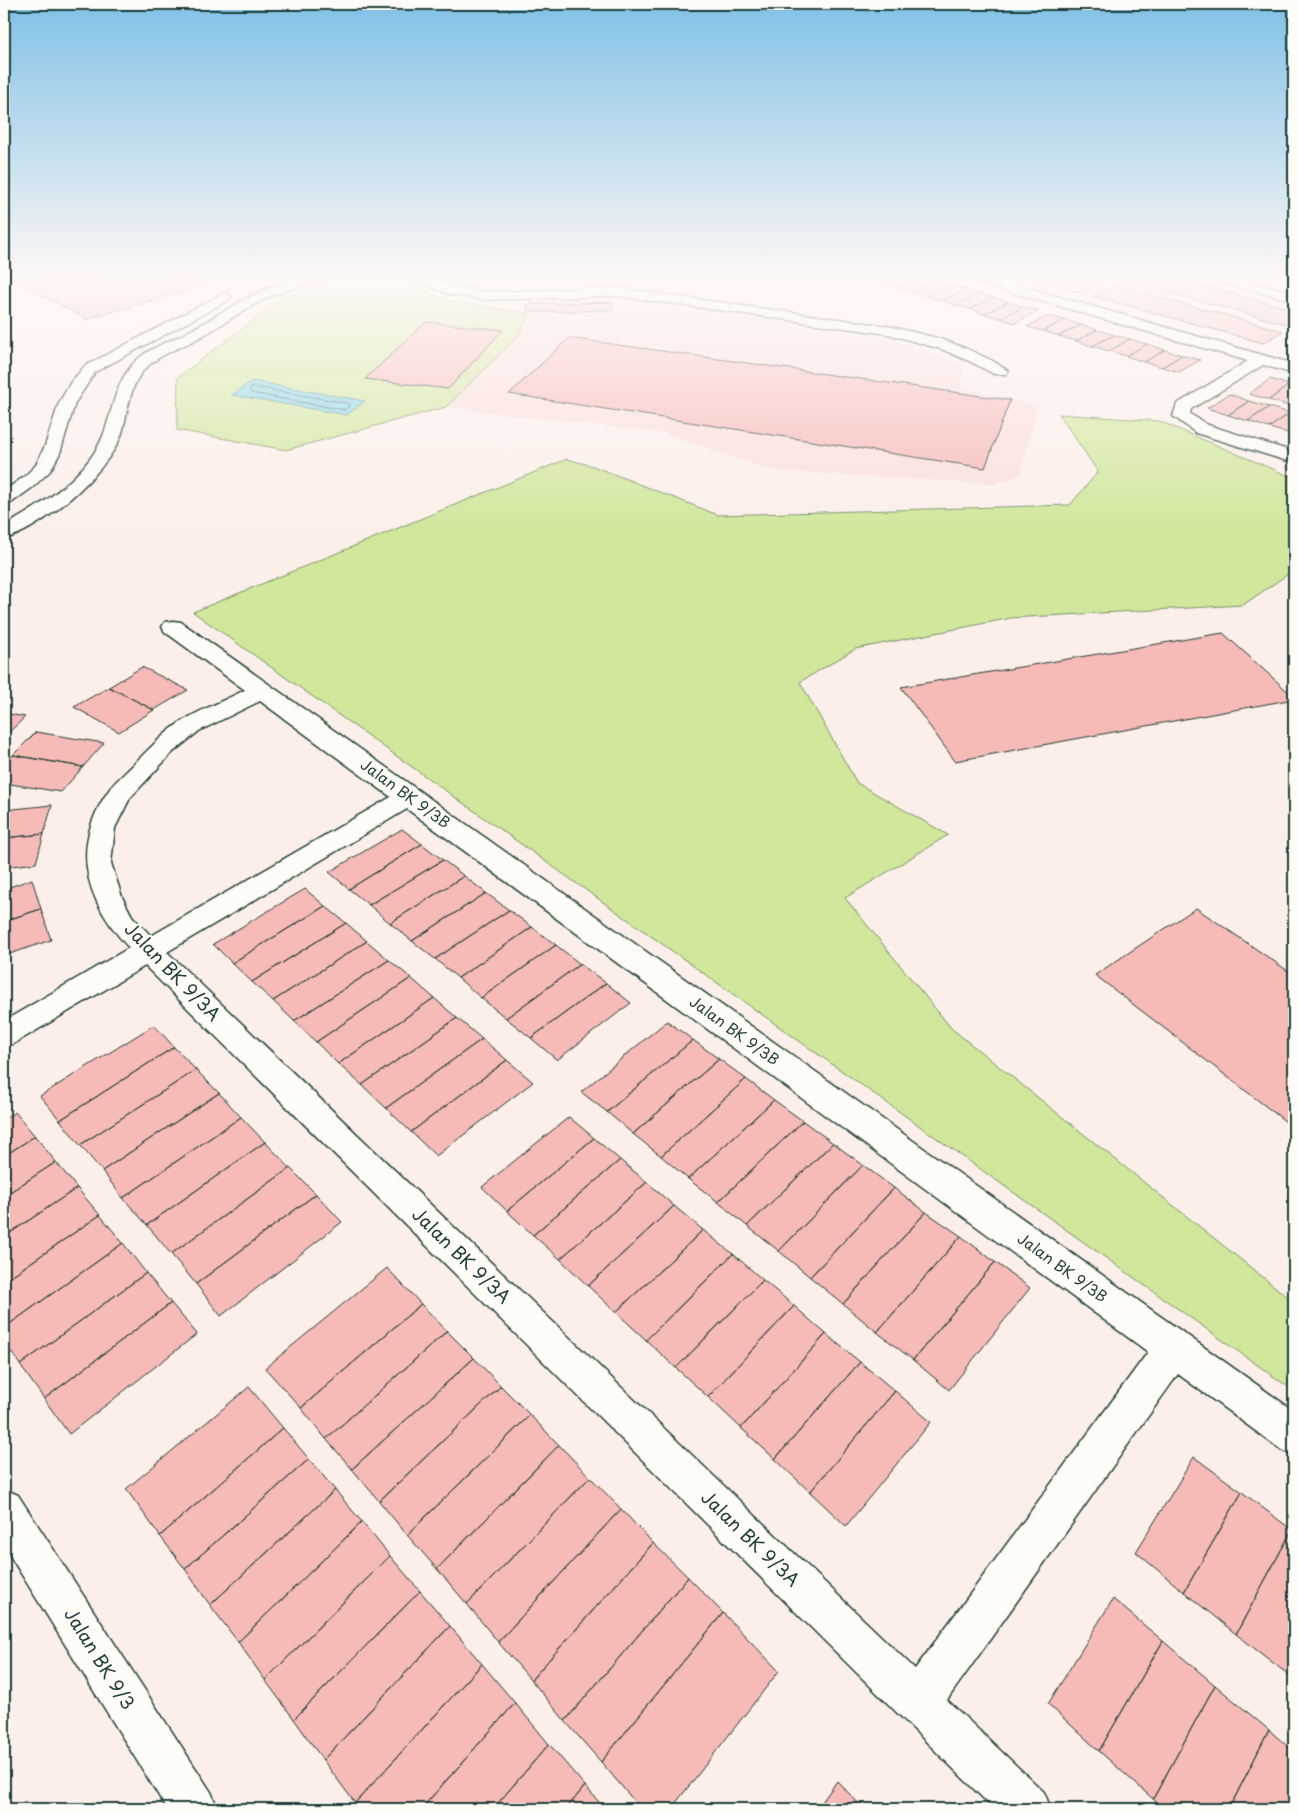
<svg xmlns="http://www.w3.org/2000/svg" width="1298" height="1813" font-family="'Playpen Sans',sans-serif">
  <rect width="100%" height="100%" fill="#fcefea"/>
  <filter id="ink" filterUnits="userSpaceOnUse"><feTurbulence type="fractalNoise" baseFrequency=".02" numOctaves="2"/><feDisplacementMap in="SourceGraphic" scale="10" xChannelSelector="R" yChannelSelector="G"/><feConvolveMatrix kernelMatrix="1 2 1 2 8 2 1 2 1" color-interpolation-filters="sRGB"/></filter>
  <g filter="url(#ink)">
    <path fill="#fadfdb" d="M338,279H397L449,301L525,313L527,300H621L889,338L964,365L961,387L1037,406L1021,474L994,484L774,471L663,433L446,407L286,450L177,430L178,377L284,297Z"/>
    <path fill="#d0e79c" stroke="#789268" d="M338,279H397L449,301L530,314L519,335L446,407L286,450L177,430L178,377L284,297Z
      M1059,414L1159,421L1294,478V570L1243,605L1011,618L855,649L800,682L857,783L948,835L845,898L952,1029L1294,1302V1391L193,612L567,459L593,466L718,515L1070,505L1098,472Z"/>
    <path fill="#86d5e3" stroke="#5d989d" d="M252,381L365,401L347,415L232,395Z"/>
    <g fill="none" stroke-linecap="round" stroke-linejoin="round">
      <path stroke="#487a7a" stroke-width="1" d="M254,387L347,403L349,406L344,410L251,393L250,389Z"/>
    </g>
    <path fill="#f6bab7" stroke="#1f3d34" d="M11,279H193L206,285L87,319Z
      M870,279H895L884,284Z
      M895,279H918L898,288L884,284Z
      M918,279L936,281L912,292L898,288Z
      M1034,279H1096L1104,282L1082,293Z
      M1123,279H1175L1294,310V322L1290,325L1120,280Z
      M936,281L951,285L926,296L912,292Z
      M951,285L965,290L941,300L926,296Z
      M1115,285L1283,331L1263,343L1093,296Z
      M965,290L979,294L955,305L941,300Z
      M979,294L994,298L970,309L955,305Z
      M994,298L1008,302L984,314L970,309Z
      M611,302L613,310L528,312L527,304Z
      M1008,302L1023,307L1000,318L984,314Z
      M1023,307L1039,311L1015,323L1000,318Z
      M1049,316L1065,320L1043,331L1027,327Z
      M1065,320L1081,325L1059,336L1043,331Z
      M426,322L503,330L448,389L365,379Z
      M1081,325L1097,330L1076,341L1059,336Z
      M1097,330L1114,335L1092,346L1076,341Z
      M1114,335L1130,339L1109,351L1092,346Z
      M569,338L1010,400L985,468L509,394Z
      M1130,339L1147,344L1126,356L1109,351Z
      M1147,344L1165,350L1144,362L1126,356Z
      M1165,350L1182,355L1162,367L1144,362Z
      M1182,355L1200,360L1179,372L1162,367Z
      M1270,379L1289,385L1269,400L1249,394Z
      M1289,385L1294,387V402L1289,406L1269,400Z
      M1229,394L1249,401L1228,415L1207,408Z
      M1249,401L1269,407L1248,421L1228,415Z
      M1269,407L1290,413L1269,428L1248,421Z
      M1290,413L1294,414V432L1291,434L1269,428Z
      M1223,633L1294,697V699L955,761L901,687Z
      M142,667L188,690L154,710L109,687Z
      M109,687L154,710L119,732L74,707Z
      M4,713L25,717L4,737Z
      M36,732L104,743L83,767L13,755Z
      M13,755L83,767L61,792L4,783V765Z
      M52,805L44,834L4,838V810Z
      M402,829L422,844L349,889L329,872Z
      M44,834L36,863L4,867V838Z
      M422,844L443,860L369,905L349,889Z
      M443,860L464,876L390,923L369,905Z
      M464,876L486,893L412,941L390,923Z
      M32,879L41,909L4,921V889Z
      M305,889L325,906L232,963L213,944Z
      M486,893L509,910L435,959L412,941Z
      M325,906L346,923L252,982L232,963Z
      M1196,908L1294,975V1128L1095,975Z
      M41,909L51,940L4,956V921Z
      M509,910L532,927L458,978L435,959Z
      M346,923L367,941L273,1001L252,982Z
      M532,927L556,945L481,998L458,978Z
      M367,941L389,960L294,1021L273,1001Z
      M556,945L580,964L506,1018L481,998Z
      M389,960L411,978L316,1042L294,1021Z
      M580,964L606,983L531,1038L506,1018Z
      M411,978L434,998L338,1064L316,1042Z
      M606,983L631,1003L557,1060L531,1038Z
      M434,998L457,1018L362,1085L338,1064Z
      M457,1018L482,1039L386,1108L362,1085Z
      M667,1021L693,1040L607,1112L581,1092Z
      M154,1025L174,1047L60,1120L40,1096Z
      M482,1039L507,1060L411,1132L386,1108Z
      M693,1040L719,1059L633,1134L607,1112Z
      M174,1047L196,1070L80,1145L60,1120Z
      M719,1059L746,1079L661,1156L633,1134Z
      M507,1060L533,1082L436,1156L411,1132Z
      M196,1070L219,1093L102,1171L80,1145Z
      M746,1079L774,1100L688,1179L661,1156Z
      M219,1093L241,1117L123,1198L102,1171Z
      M774,1100L803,1121L718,1202L688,1179Z
      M15,1112L35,1136L4,1156V1119Z
      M241,1117L265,1142L147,1225L123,1198Z
      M569,1117L594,1138L507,1211L482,1187Z
      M803,1121L833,1143L747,1226L718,1202Z
      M35,1136L56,1162L4,1196V1156Z
      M594,1138L620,1160L533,1235L507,1211Z
      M265,1142L290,1168L171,1254L147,1225Z
      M833,1143L863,1165L779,1251L747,1226Z
      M620,1160L647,1182L560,1259L533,1235Z
      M56,1162L77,1188L4,1237V1196Z
      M863,1165L894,1188L810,1277L779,1251Z
      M290,1168L316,1194L196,1284L171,1254Z
      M647,1182L674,1206L588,1286L560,1259Z
      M77,1188L100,1215L4,1281V1237Z
      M894,1188L926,1212L843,1304L810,1277Z
      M316,1194L342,1222L221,1316L196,1284Z
      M674,1206L703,1230L616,1312L588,1286Z
      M926,1212L961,1236L877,1332L843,1304Z
      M100,1215L123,1243L4,1328V1281Z
      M703,1230L733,1254L646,1340L616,1312Z
      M961,1236L995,1262L913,1360L877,1332Z
      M123,1243L146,1273L20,1365L4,1341V1328Z
      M733,1254L763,1280L676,1368L646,1340Z
      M995,1262L1030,1288L949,1390L913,1360Z
      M387,1268L421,1304L301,1408L265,1368Z
      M146,1273L171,1303L44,1399L20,1365Z
      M763,1280L794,1306L708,1397L676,1368Z
      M171,1303L197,1334L69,1434L44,1399Z
      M421,1304L447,1331L326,1439L301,1408Z
      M794,1306L826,1334L741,1428L708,1397Z
      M447,1331L474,1358L352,1469L326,1439Z
      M826,1334L860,1362L775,1459L741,1428Z
      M474,1358L501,1386L379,1501L352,1469Z
      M860,1362L895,1391L810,1492L775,1459Z
      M501,1386L530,1415L407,1535L379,1501Z
      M249,1387L283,1428L160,1536L126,1489Z
      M895,1391L931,1422L846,1526L810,1492Z
      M530,1415L559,1445L437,1569L407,1535Z
      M283,1428L309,1459L185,1569L160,1536Z
      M559,1445L590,1477L467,1604L437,1569Z
      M1194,1457L1242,1492L1184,1592L1136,1552Z
      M309,1459L335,1490L210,1605L185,1569Z
      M590,1477L621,1509L498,1642L467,1604Z
      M335,1490L362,1522L238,1642L210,1605Z
      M1242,1492L1292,1530L1236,1634L1184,1592Z
      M621,1509L653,1543L531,1680L498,1642Z
      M362,1522L390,1556L265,1680L238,1642Z
      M1292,1530L1294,1532V1667L1290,1676L1236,1634Z
      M653,1543L688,1577L565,1721L531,1680Z
      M390,1556L420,1591L294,1719L265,1680Z
      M688,1577L723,1613L601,1762L565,1721Z
      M420,1591L450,1626L323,1760L294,1719Z
      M1113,1599L1163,1641L1099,1751L1048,1704Z
      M723,1613L779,1671L671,1809H641L601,1762Z
      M450,1626L482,1664L355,1803L323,1760Z
      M1163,1641L1215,1685L1153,1799L1099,1751Z
      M482,1664L515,1703L421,1809H360L355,1803Z
      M1215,1685L1269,1730L1229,1809H1164L1153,1799Z
      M515,1703L549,1744L493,1809H421Z
      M1269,1730L1294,1752V1809H1229Z
      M549,1744L585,1786L566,1809H493Z
      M837,1781L864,1809H817Z
      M585,1786L605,1809H566Z"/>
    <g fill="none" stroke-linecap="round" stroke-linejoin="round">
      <g stroke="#1f3d34" stroke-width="3">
        <path id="minor" d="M294,279H316L314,282C298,287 282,291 267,298C242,310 219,327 195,340C177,349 156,356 143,371C128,389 128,415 121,436C107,472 42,530 4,539V526C41,506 87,476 103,436C112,413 114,389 129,369C142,350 166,343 186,333C222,313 254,291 294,279Z
          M416,279H436L457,287L486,292L617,288L888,326L937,338L965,348L993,361L1008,371L1006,374H994L969,361L941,349L888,334L617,296L486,300L449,294L418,282Z
          M974,279H997L1294,364V374L1263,365L1191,409L1190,414L1208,425L1294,452V463L1196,433L1173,416L1177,404L1248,361L976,282Z
          M1217,279H1241L1294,293V301L1219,282Z
          M224,293L229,294L231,297L229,300L95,372L75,403L60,453L50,471L33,487L11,503L4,504V491L25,476L36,465L45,446L59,403L71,382L85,366Z
          M173,621L181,622L1294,1411V1455L1280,1449L1178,1374L947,1700L1044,1792L1051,1809H994L145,966L15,1043L4,1047V1021L129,948C85,900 69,847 109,790C116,780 127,772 135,763C150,748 166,731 184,720C203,709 225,700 245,690L165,632L162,627L165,622ZM260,701L391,797L151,936L132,916L122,897L111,863L115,828L130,798L172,753L199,731ZM407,809L1148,1352L915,1669L167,952Z
          M4,1489L18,1495L211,1792L218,1809H167L4,1546Z"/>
      </g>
      <use href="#minor" fill="#fdfcf7" fill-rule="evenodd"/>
    </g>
  </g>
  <linearGradient id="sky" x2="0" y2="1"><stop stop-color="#81c1e6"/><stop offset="0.52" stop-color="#fef8f6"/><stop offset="1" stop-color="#fef8f6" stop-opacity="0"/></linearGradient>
  <rect width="1298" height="533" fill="url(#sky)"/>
  <g text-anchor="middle" stroke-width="4.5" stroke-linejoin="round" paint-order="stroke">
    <g font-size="15" fill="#1f3d34" stroke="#fdfcf7">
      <text transform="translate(405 794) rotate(36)" y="5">Jalan BK 9/3B</text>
      <text transform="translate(734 1031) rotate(36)" y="5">Jalan BK 9/3B</text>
      <text transform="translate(1062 1268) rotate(36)" y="5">Jalan BK 9/3B</text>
    </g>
    <g font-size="18" fill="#1f3d34" stroke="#fdfcf7">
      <text transform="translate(172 972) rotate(46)" y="6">Jalan BK 9/3A</text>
      <text transform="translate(461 1256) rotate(44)" y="6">Jalan BK 9/3A</text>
      <text transform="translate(750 1539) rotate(44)" y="6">Jalan BK 9/3A</text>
      <text transform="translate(99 1659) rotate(58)" y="6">Jalan BK 9/3</text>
    </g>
  </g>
  <rect width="1298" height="1813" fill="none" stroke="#fdfcf7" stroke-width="20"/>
  <rect x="10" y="10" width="1278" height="1793" fill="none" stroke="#1f3d34" stroke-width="2" filter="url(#ink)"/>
</svg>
